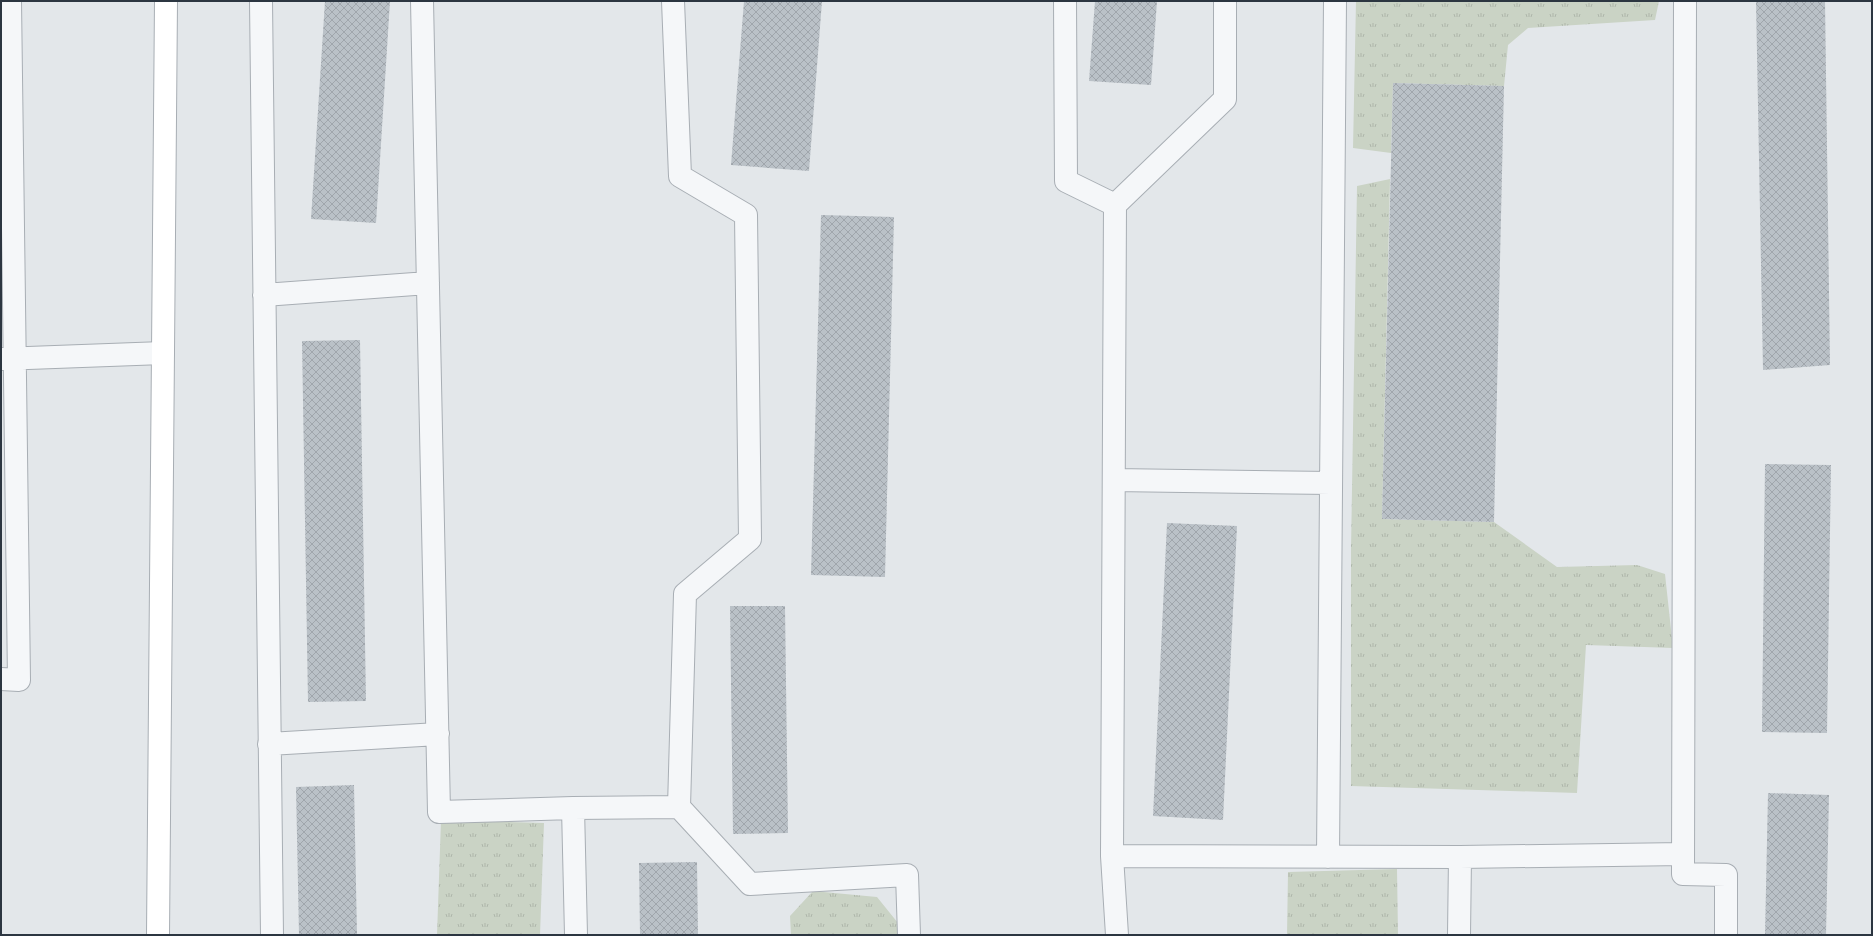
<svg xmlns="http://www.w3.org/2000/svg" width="1873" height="936" font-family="Montserrat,sans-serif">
  <defs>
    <pattern id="grass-tufts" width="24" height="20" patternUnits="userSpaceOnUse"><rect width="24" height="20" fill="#cad3c5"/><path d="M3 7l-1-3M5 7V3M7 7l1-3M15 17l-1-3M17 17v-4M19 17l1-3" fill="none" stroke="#aeb6aa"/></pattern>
    <pattern id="building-cross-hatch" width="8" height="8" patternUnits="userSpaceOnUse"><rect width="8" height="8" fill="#bac1c7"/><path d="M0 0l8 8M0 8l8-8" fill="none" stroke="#a0a6ac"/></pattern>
  </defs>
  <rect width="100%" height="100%" fill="#e3e7ea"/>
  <path fill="url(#grass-tufts)" d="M1356,1H1659L1655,20L1528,28L1508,45L1504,86L1393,83L1391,153L1353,148Z
    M1390,179L1382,519L1494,522L1557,567L1637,565L1665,574L1673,648L1586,645L1577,793L1351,786V550L1357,186Z
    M441,820L544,823L540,935H437Z
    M1397,869L1398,935H1287L1288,872Z
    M813,891L877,897L898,923V935H791L790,916Z"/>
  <path fill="url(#building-cross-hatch)" d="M325,1H390L376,223L311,219Z
    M744,1H822L809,171L731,165Z
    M1095,1H1157L1151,85L1089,81Z
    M1756,1H1825L1830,365L1763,370Z
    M1393,83L1504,86L1494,522L1382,519Z
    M821,215L894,217L885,577L811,575Z
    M360,340L366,701L308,702L302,341Z
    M1765,464L1831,465L1827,733L1762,732Z
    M1167,523L1237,526L1223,820L1153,816Z
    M730,606H785L788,833L733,834Z
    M354,785L357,935H299L296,787Z
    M1768,793L1829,795L1826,935H1765Z
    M697,862L698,935H640L639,863Z"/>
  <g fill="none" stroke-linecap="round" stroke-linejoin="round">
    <g stroke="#a8aeb4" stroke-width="24">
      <path id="street" d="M261,1L272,935
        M422,1L439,812L573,808L679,807L750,884L907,875L909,935
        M673,1L680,176L746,215L750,539L685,594L679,807
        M1065,1L1066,181L1115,205
        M1225,1V99L1115,205L1112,856L1460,857L1459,935
        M1685,1L1683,874L1726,875V935
        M264,295L428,283
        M1,359L163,353
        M1114,480L1331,483
        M1,679L19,680L10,1
        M269,744L438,734
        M573,808L576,935
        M1112,856L1117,935
        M1328,857L1335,1
        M1460,857L1683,854"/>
    </g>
    <g stroke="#a8aeb4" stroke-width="24">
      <path id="secondary" d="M158,935L166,1"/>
    </g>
    <use href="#street" stroke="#f5f7f9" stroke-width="22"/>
    <use href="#secondary" stroke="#fff" stroke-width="22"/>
  </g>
  <rect width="1873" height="936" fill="none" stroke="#2c3641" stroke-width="4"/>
</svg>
